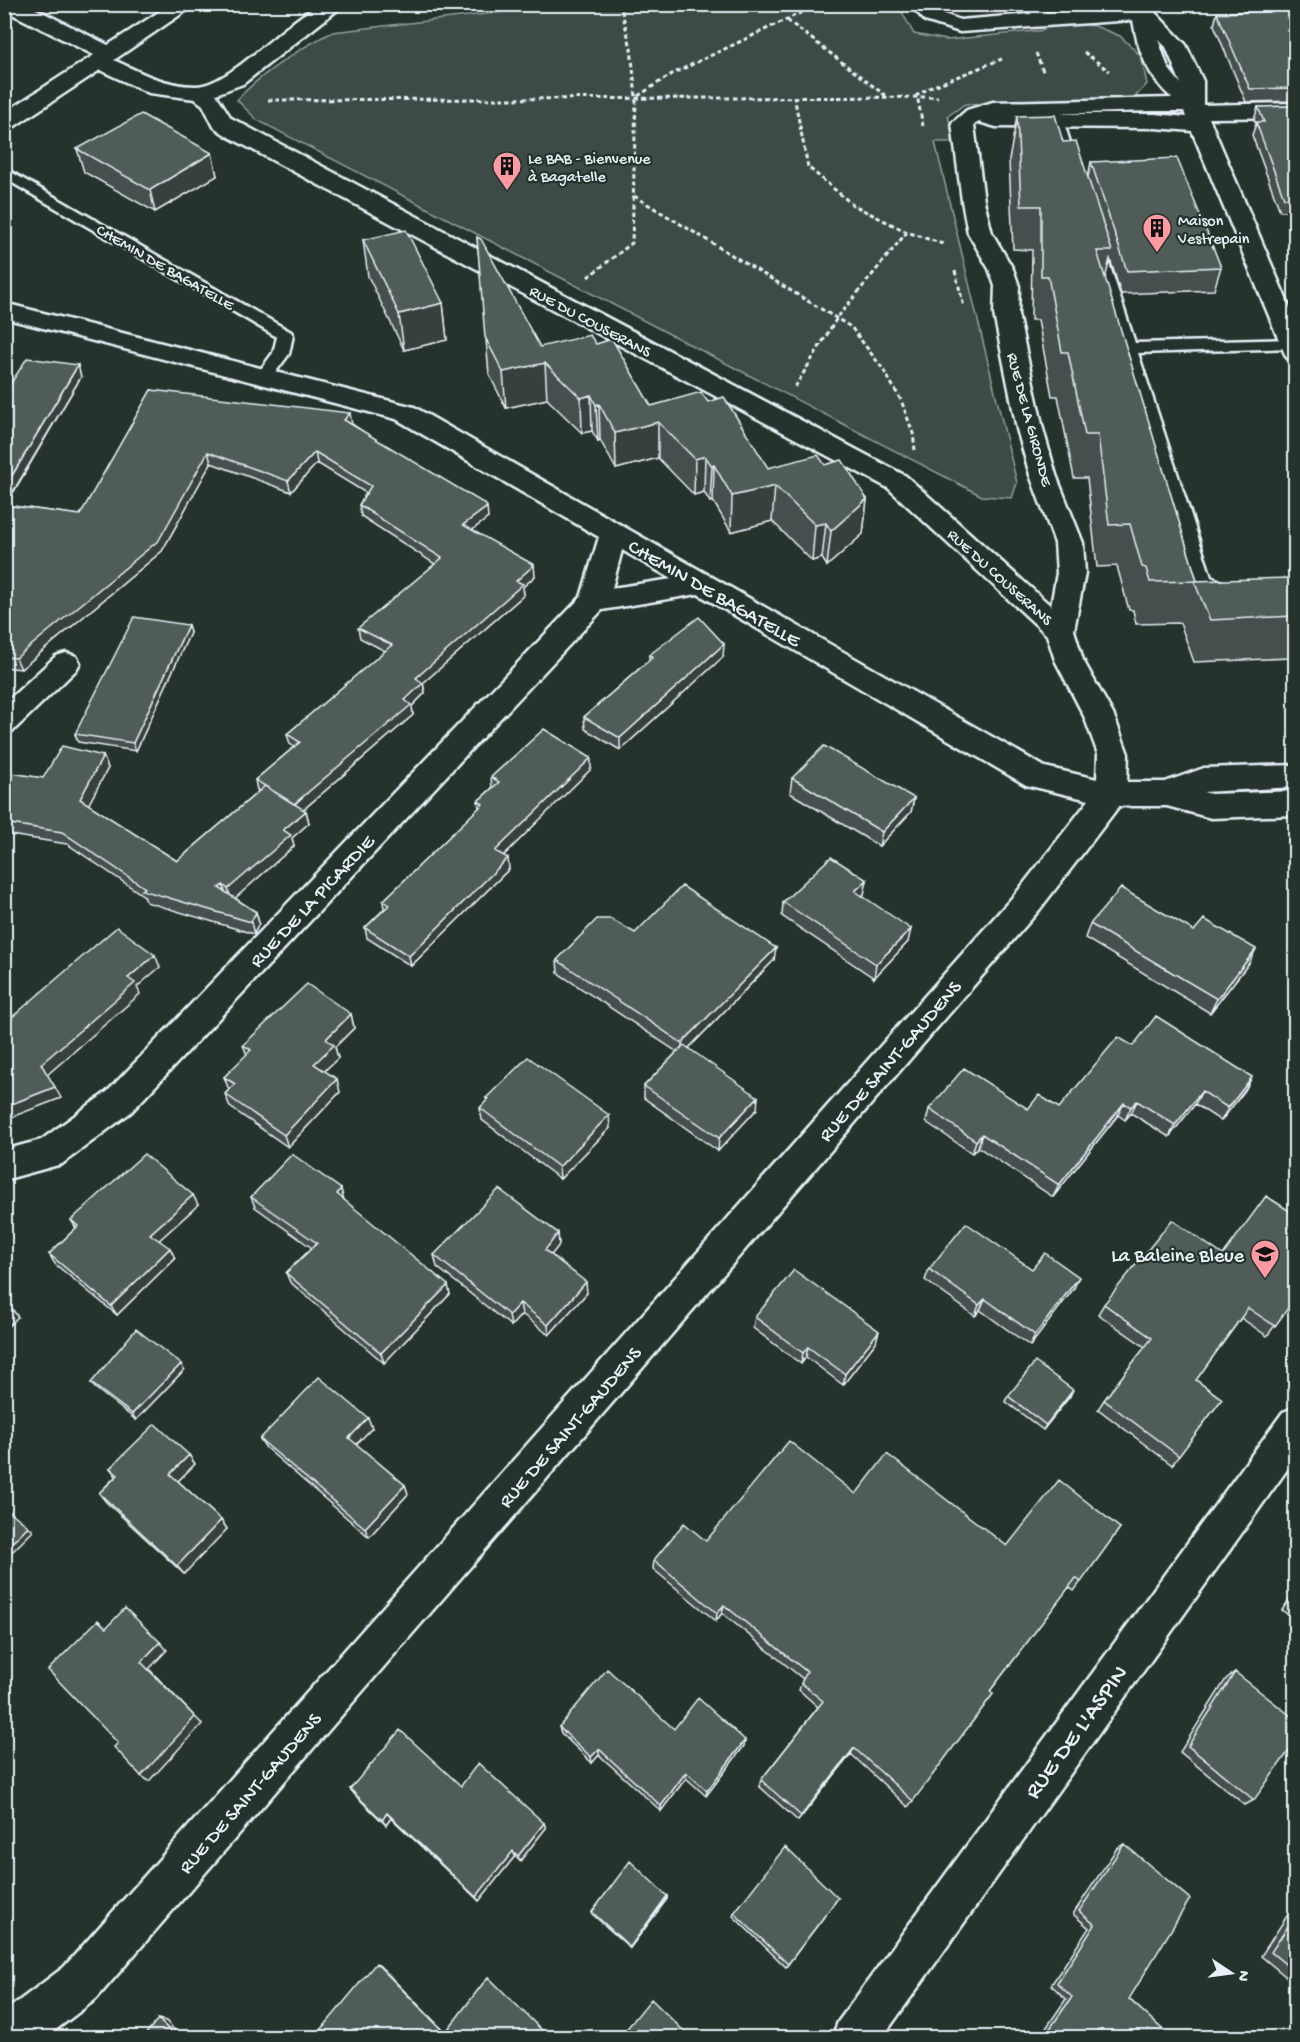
<svg xmlns="http://www.w3.org/2000/svg" width="1300" height="2042" font-family="'Gochi Hand',sans-serif">
  <rect width="100%" height="100%" fill="#26332d"/>
  <filter id="ink" filterUnits="userSpaceOnUse"><feTurbulence type="fractalNoise" baseFrequency=".0167" numOctaves="2"/><feDisplacementMap in="SourceGraphic" scale="12" xChannelSelector="R" yChannelSelector="G"/><feConvolveMatrix kernelMatrix="1 2 1 2 8 2 1 2 1" color-interpolation-filters="sRGB"/></filter>
  <g filter="url(#ink)">
    <path fill="#3e4b47" stroke="#939ea0" stroke-width="1.5" d="M571,4L898,5L914,34L947,40L1044,30L1041,25L1065,23L1095,26L1120,36L1141,56L1147,84L1133,99L965,104L948,116L955,142H935L1017,483L1012,498L982,496L257,120L237,100C258,76 304,45 333,32Z"/>
    <g fill="none" stroke-linecap="round" stroke-linejoin="round">
      <g stroke="#e8f1f8" stroke-width="5">
        <path id="service" d="M1018,4H1034L1056,19L1054,22H1044Z
          M1052,104L1059,108L1079,170L1077,173H1067L1065,170L1045,108Z
          M4,168L291,332L293,335L289,354L269,381H257L255,377L273,353L277,337L4,178Z
          M1097,244L1104,248L1135,343L1296,339V347L1292,348L1138,353L1211,577L1234,587L1237,591L1234,595C1223,599 1201,590 1194,581L1090,248Z"/>
      </g>
      <g stroke="#e8f1f8" stroke-width="5">
        <path id="minor" d="M4,4H26L108,45L171,4H196L114,60C141,73 166,86 196,86C231,85 284,22 318,6C325,2 337,4 345,4L243,84L216,94L231,118L906,476L1051,606L1057,573L1055,543L1030,475L1017,429L994,314L995,286L989,269L968,233L962,201L952,123L967,110L993,102L1172,98C1148,77 1138,51 1133,20L960,32L925,21L910,4H931L939,12L960,20L1147,4L1186,45L1203,81V105L1296,103V117L1209,118L1296,322V360L1287,358L1284,352L1192,131L1155,128L996,127L979,122L974,125L984,201L992,233L1013,269L1019,286L1018,314L1043,429L1056,475L1083,543L1085,573L1074,630L1083,660L1114,716L1128,754L1127,782H1165L1204,768L1296,765V787L1203,792L1211,794L1296,791V815L1211,818L1167,806H1119L1040,909L96,1999L45,2038H4V2012L64,1967L1018,891L1089,800L1026,785L698,594L602,610L131,1112L62,1164L4,1180V1150L41,1140L107,1092L581,597L599,537L396,419L4,318V303L414,407L1045,767L1097,779L1098,754L1084,716L1055,660L1047,635L888,488L227,136L214,127L203,105L195,99L149,93L100,70L12,128L4,129V113L94,55L4,10ZM1158,39L1166,47L1181,84L1168,68ZM1150,111H1184L1186,117L1155,114H1050ZM622,550L672,579L612,588Z
          M66,653L76,656L80,663L76,670L14,730L4,733V704L56,656Z
          M1296,1407V1457L882,2038H832L838,2022L1283,1412Z"/>
      </g>
      <path stroke="#e8f1f8" stroke-width="3" stroke-dasharray="4.5 3" stroke-linecap="butt" d="M787,20L886,96
        M1084,52L1109,71
        M1036,53L1044,74
        M638,96L672,74L819,4
        M794,96L808,167L853,205L907,232L943,244
        M268,100L938,97
        M923,126L917,95L931,87L1002,59
        M634,196L851,327L883,369L901,400L913,433L915,450
        M955,271L964,307
        M588,277L632,243L636,98L631,48L620,4
        M795,387L837,318L907,232"/>
      <use href="#service" fill="#26332d" fill-rule="evenodd"/>
      <use href="#minor" fill="#26332d" fill-rule="evenodd"/>
    </g>
    <path fill="#454f4d" stroke="#e8f1f8" stroke-width="1.5" d="M1296,10V101L1246,102L1214,25L1217,13Z
      M1296,106V211H1280L1252,135L1256,124L1254,120L1258,107Z
      M1017,116L1063,142L1088,177L1091,162L1221,267L1214,290L1121,294L1110,259L1105,279L1197,581L1296,592V644L1290,658L1194,662L1180,623L1136,624L1133,610H1129L1117,566L1097,567L1087,478H1074L1058,396H1052L1038,320H1031L1032,250L1013,249L1009,160Z
      M77,149L212,153L217,176L155,212L84,172Z
      M477,237L540,347L596,344L651,406L708,402L768,468L825,465L867,499L863,534L827,566L822,558L812,561L772,521L731,532L713,501L710,502L704,492L694,495L658,458L616,469L600,440L598,441L592,431L582,433L547,399L506,408L489,374Z
      M363,240L443,303L447,340L404,350L368,276Z
      M81,377L6,505L80,515L151,390L352,424L488,518L472,530L535,576L523,587L524,595L423,683L425,693L412,706L413,715L303,810L306,811L309,823L292,838L294,846L235,898L256,912L259,923L254,934L146,902L144,896L67,844L4,834V772L43,778L103,756L108,768L88,805L177,861L259,791L257,790L255,780L294,747L290,744L287,734L385,651L360,638L358,628L435,564L361,516L359,505L366,493L317,463L291,492L211,463L162,551L21,669L4,667V394Z
      M188,625L190,633L136,751L78,742L75,734Z
      M649,655L723,657L620,750L585,729L584,717L649,660Z
      M591,769L503,856L509,869L411,966L367,938L365,928L384,909L383,901L479,808L478,801L492,788L491,777Z
      M792,778L914,798L911,812L879,846L790,793Z
      M867,880L864,894L862,896L908,942L874,978L782,916L783,902Z
      M1090,924L1249,963L1210,1013L1085,938Z
      M635,933L774,960L689,1048L757,1109L718,1151L644,1098V1086L677,1052L558,973L557,960Z
      M351,1014L354,1028L335,1047L338,1058L324,1071L340,1092L288,1147L230,1107L225,1094L229,1090L224,1077L247,1055L243,1045Z
      M1133,1046L1252,1077L1245,1090L1221,1121L1195,1104L1169,1137L1131,1113L1125,1120L1118,1115L1053,1197L978,1147L972,1153L926,1122L929,1109L1059,1108Z
      M486,1098L610,1128L560,1179L482,1120L480,1108L487,1101Z
      M193,1195L198,1205L159,1240L175,1258L117,1315L55,1264L49,1254L76,1228L71,1220Z
      M251,1197L344,1200L450,1294L384,1363L290,1282L286,1273L312,1248L255,1207Z
      M558,1233L559,1245L551,1255L587,1293L549,1335L522,1314L511,1326L437,1267L434,1255Z
      M1223,1255L1296,1297L1267,1336L1241,1318L1196,1380L1222,1399L1172,1465L1098,1409L1104,1400L1145,1347L1098,1314L1104,1304Z
      M929,1269H1032L1074,1288L1030,1346L980,1310L975,1316L925,1280Z
      M755,1317L876,1342L843,1385L806,1357L801,1364L753,1328Z
      M184,1370L136,1420L95,1388L91,1383Z
      M1008,1396H1070L1043,1430L1005,1401Z
      M368,1418L372,1428L356,1444L405,1485L408,1494L369,1537L266,1448L260,1439Z
      M189,1455L195,1464L178,1481L221,1520L227,1529L184,1574L106,1502L99,1493L116,1476L110,1468Z
      M856,1494L1007,1546L1120,1528L1074,1591L1069,1587L990,1691L993,1694L908,1807L851,1754L798,1821L759,1786L761,1780L818,1707L799,1690L803,1679L722,1613L716,1621L653,1569L654,1560L706,1541Z
      M1296,1590V1621L1282,1610Z
      M1235,1672L1254,1800L1245,1805L1180,1752L1226,1679Z
      M559,1727L674,1729L745,1740L744,1746L706,1796L686,1778L661,1811L599,1755L592,1763L561,1733Z
      M461,1786L546,1828L520,1861L515,1856L479,1901L391,1818L386,1825L355,1795L350,1789Z
      M1124,1844L1129,1999L1170,2037H1040L1066,1999L1051,1985L1089,1928L1073,1914L1117,1848Z
      M667,1896V1899L630,1948L592,1914V1912Z
      M838,1898L786,1967L733,1916L734,1913Z
      M1296,1902V1985L1261,1956Z"/>
    <path fill="#38403e" stroke="#e8f1f8" stroke-width="1.5" d="M212,153L217,176L155,212L150,190Z
      M443,303L447,340L404,350L399,314Z
      M545,363L547,399L506,408L503,372Z
      M78,365L81,377L4,507V489Z
      M591,395L592,431L582,433L581,398Z
      M599,404L600,440L598,441L596,405Z
      M350,413L352,425L344,420Z
      M658,422V458L616,469L615,433Z
      M208,452L211,463L162,551L21,669L16,658Z
      M315,452L317,463L291,492L288,481Z
      M705,456L704,492L694,495L695,459Z
      M714,465L713,501L710,502L712,466Z
      M775,486L772,521L731,532L732,496Z
      M867,499L863,534L827,566L831,531Z
      M487,507L488,518L464,536L463,525Z
      M826,523L822,558L812,561L815,525Z
      M534,565L535,576L523,587L524,595L423,683L425,693L412,706L413,715L297,815L294,805L405,700L416,678L516,581Z
      M188,625L190,633L136,751L133,743Z
      M724,644L723,657L620,750V738Z
      M103,756L108,768L85,811L80,799Z
      M591,758V769L497,862L495,851Z
      M914,798L911,812L879,846L882,832Z
      M306,811L309,823L292,838L294,846L232,901L228,889L283,830Z
      M508,858L509,869L411,966L409,956Z
      M867,880L864,894L852,906L855,891Z
      M223,885L227,897L219,888Z
      M256,912L259,923L254,934L251,922Z
      M911,929L908,942L874,978L876,964Z
      M776,948L774,960L682,1055V1043Z
      M1256,949L1249,963L1210,1013L1217,999Z
      M155,955L160,967L137,987L140,994L47,1075L41,1064L128,978Z
      M351,1014L354,1028L335,1047L338,1058L318,1077L314,1064L326,1039Z
      M1252,1077L1245,1090L1221,1121L1228,1108Z
      M337,1079L340,1092L288,1147L284,1135Z
      M55,1087L61,1098L4,1120V1107Z
      M1202,1091L1195,1104L1169,1137L1175,1125Z
      M758,1097L757,1109L718,1151L719,1138Z
      M1137,1101L1131,1113L1125,1120L1131,1107Z
      M1124,1103L1118,1115L1053,1197L1059,1185Z
      M609,1115L610,1128L560,1179L559,1167Z
      M982,1134L978,1147L972,1153L976,1141Z
      M341,1189L344,1200L337,1194Z
      M193,1195L198,1205L155,1244L150,1234Z
      M558,1233L559,1245L546,1262L545,1250Z
      M170,1248L175,1258L117,1315L111,1306Z
      M1079,1277L1074,1288L1030,1346L1035,1335Z
      M586,1282L587,1293L549,1335L548,1325Z
      M448,1285L450,1294L384,1363L381,1353Z
      M985,1299L980,1310L975,1316L979,1305Z
      M520,1303L522,1314L511,1326L509,1315Z
      M10,1306L18,1317L4,1330V1311Z
      M879,1331L876,1342L843,1385L845,1374Z
      M808,1347L806,1357L801,1364L803,1353Z
      M181,1364L184,1370L136,1420L132,1414Z
      M1073,1390L1070,1396L1043,1430L1046,1425Z
      M368,1418L372,1428L353,1448L349,1438Z
      M189,1455L195,1464L176,1483L170,1474Z
      M405,1485L408,1494L369,1537L365,1528Z
      M221,1520L227,1529L184,1574L177,1566Z
      M28,1526L33,1531L4,1560V1551Z
      M724,1605L722,1613L716,1621L717,1613Z
      M160,1642L167,1650L149,1669L202,1724L149,1781L141,1776V1662Z
      M745,1740L744,1746L706,1796L707,1791Z
      M854,1748L851,1754L798,1821L801,1816Z
      M599,1749V1755L592,1763L591,1757Z
      M686,1772V1778L661,1811V1806Z
      M387,1813L391,1818L386,1825L382,1820Z
      M544,1823L546,1828L520,1861L518,1856Z
      M513,1851L515,1856L479,1901L476,1897Z
      M667,1896V1899L630,1948V1947Z
      M376,1963L380,1966L448,2035L445,2033Z
      M158,2019L166,2021L181,2037H176Z"/>
    <path fill="#505c59" stroke="#e8f1f8" stroke-width="1.5" d="M1296,10V88L1250,89L1217,13Z
      M1296,106V198H1284L1256,122H1264L1258,107Z
      M141,114L212,153L150,190L77,149Z
      M1055,115L1063,142L1076,141L1112,251H1097L1197,581L1150,582L1146,568L1142,567L1130,524L1109,525L1098,435H1085L1068,352H1062L1048,276H1041V206H1021L1017,116Z
      M1177,158L1221,267L1127,271L1091,162Z
      M406,230L443,303L399,314L363,240Z
      M477,237L481,239L540,347L590,335L596,344L612,339L651,406L701,392L708,402L724,397L768,468L818,455L825,465L842,460L867,499L831,531L826,523L815,525L775,486L732,496L714,465L712,466L705,456L695,459L658,422L615,433L599,404L596,405L591,395L581,398L545,363L503,372L485,337Z
      M27,358L78,365L4,489V394Z
      M151,390L350,413L344,420L485,504L487,507L463,525L534,565L516,581L523,584L416,678L423,683L405,700L411,705L294,804L255,780L300,742L287,734L392,645L358,628L442,558L359,505L371,486L315,452L288,481L208,452L159,540L16,658L4,657V505L80,515Z
      M1289,578L1296,592V616L1210,620L1194,581Z
      M134,617L188,625L133,743L75,734Z
      M699,617L724,644L620,738L584,717L653,657L649,655Z
      M544,729L591,758L495,851L508,858L409,956L365,928L389,905L383,901L483,804L478,801L499,782L491,777Z
      M62,746L103,756L80,799L177,861L265,786L306,811L283,830L291,835L228,889L223,885L219,888L256,912L251,922L142,890L145,888L62,832L4,823V772L43,778Z
      M824,746L914,798L882,832L792,778Z
      M831,857L867,880L855,891L911,929L876,964L783,902Z
      M682,886L776,948L682,1043L557,960L597,919H611L635,933Z
      M1121,888L1194,931L1204,919L1256,949L1217,999L1090,924Z
      M117,927L155,955L128,978L135,983L41,1064L55,1087L4,1107V1024Z
      M307,984L351,1014L326,1039L334,1045L314,1064L337,1079L284,1135L225,1094L235,1084L224,1077L251,1050L243,1045Z
      M1156,1016L1252,1077L1228,1108L1202,1091L1175,1125L1137,1101L1131,1107L1124,1103L1059,1185L982,1134L976,1141L929,1109L964,1068L1028,1109L1039,1095L1059,1108L1118,1037L1133,1046Z
      M684,1045L758,1097L719,1138L644,1086Z
      M528,1057L609,1115L559,1167L480,1108L488,1099L486,1098Z
      M144,1154L193,1195L150,1234L170,1248L111,1306L49,1254L78,1226L71,1220Z
      M292,1154L341,1189L337,1194L448,1285L381,1353L286,1273L317,1243L251,1197Z
      M499,1189L558,1233L545,1250L586,1282L548,1325L520,1303L509,1315L434,1255Z
      M1266,1196L1296,1215V1297L1275,1326L1248,1308L1196,1380L1222,1399L1179,1456L1104,1400L1152,1338L1104,1304L1172,1220L1223,1255Z
      M966,1223L1032,1269L1045,1253L1079,1277L1035,1335L985,1299L979,1305L929,1269Z
      M794,1270L879,1331L845,1374L808,1347L803,1353L755,1317Z
      M4,1301L10,1306L4,1311Z
      M136,1329L181,1364L132,1414L91,1383Z
      M1035,1362L1073,1390L1046,1425L1008,1396Z
      M319,1377L368,1418L349,1438L405,1485L365,1528L260,1439Z
      M155,1424L189,1455L170,1474L221,1520L177,1566L99,1493L118,1475L110,1468Z
      M789,1441L856,1494L887,1454L1007,1546L1059,1480L1120,1528L1081,1582L1076,1578L990,1691L993,1694L913,1801L854,1748L801,1816L761,1780L823,1701L801,1683L807,1672L724,1605L717,1613L654,1560L684,1523L706,1541Z
      M4,1507L28,1526L4,1551Z
      M1296,1596V1604L1292,1601Z
      M125,1608L160,1642L141,1662L195,1717L141,1776L114,1747L118,1743L48,1670L98,1620L106,1628Z
      M607,1669L674,1729L698,1698L745,1740L707,1791L686,1772L661,1806L599,1749L591,1757L559,1727Z
      M1235,1672L1296,1720V1741L1254,1800L1188,1746Z
      M400,1730L461,1786L478,1763L544,1823L518,1856L513,1851L476,1897L387,1813L382,1820L350,1789Z
      M1124,1844L1190,1899L1129,1999L1171,2037H1044L1072,1997L1057,1983L1095,1925L1079,1911Z
      M785,1847L838,1898L788,1964L734,1913Z
      M630,1861L667,1896L630,1947L592,1912Z
      M1296,1914V1973L1271,1952Z
      M376,1963L445,2033L488,1977L549,2037H328L321,2030Z
      M651,1999L690,2037H620Z
      M158,2019L176,2037H143Z"/>
  </g>
  <defs>
    <g id="building-pin" transform="scale(1.5)"><path d="M0 17L-7.5 6A9.5 9.5 0 1 1 7.5 6Z" fill="#ff9aa2" stroke="#26332d"/><path d="M-4-6H4V6H1V3H-1V6H-4ZM-2.5-4.3h1.7v1.8h-1.7ZM.8-4.3h1.7v1.8H.8ZM-2.5-1h1.7V.8h-1.7ZM.8-1h1.7V.8H.8Z" fill="#111"/></g>
    <g id="school-pin" transform="scale(1.5)"><path d="M0 17L-7.5 6A9.5 9.5 0 1 1 7.5 6Z" fill="#ff9aa2" stroke="#26332d"/><path d="M0-5L7-2L0 1L-7-2ZM-4 1L0 2.5L4 1V4Q0 6-4 4Z" fill="#111"/></g>
  </defs>
  <g fill-rule="evenodd">
    <use href="#building-pin" x="507" y="166"/>
    <use href="#building-pin" x="1157" y="228"/>
    <use href="#school-pin" x="1265" y="1254"/>
  </g>
  <g text-anchor="middle" stroke-width="4.5" stroke-linejoin="round" paint-order="stroke">
    <g font-size="16" fill="#e8f1f8" stroke="#26332d" text-anchor="start">
      <text x="528" y="163">Le BAB - Bienvenue<tspan x="528" dy="18">à Bagatelle</tspan></text>
      <text x="1178" y="225">Maison<tspan x="1178" dy="18">Vestrepain</tspan></text>
    </g>
    <g font-size="16" fill="#e8f1f8" stroke="#26332d">
      <text transform="translate(166 266) rotate(30)" y="6">CHEMIN DE BAGATELLE</text>
      <text transform="translate(591 320) rotate(28)" y="6">RUE DU COUSERANS</text>
      <text transform="translate(1031 419) rotate(75)" y="6">RUE DE LA GIRONDE</text>
      <text transform="translate(1001 576) rotate(42)" y="6">RUE DU COUSERANS</text>
    </g>
    <g font-size="20" fill="#e8f1f8" stroke="#26332d">
      <text transform="translate(715 592) rotate(30)" y="7">CHEMIN DE BAGATELLE</text>
      <text transform="translate(311 900) rotate(-47)" y="7">RUE DE LA PICARDIE</text>
      <text transform="translate(889 1060) rotate(-49)" y="7">RUE DE SAINT-GAUDENS</text>
      <text transform="translate(569 1426) rotate(-49)" y="7">RUE DE SAINT-GAUDENS</text>
      <text transform="translate(249 1792) rotate(-49)" y="7">RUE DE SAINT-GAUDENS</text>
    </g>
    <g font-size="20" fill="#e8f1f8" stroke="#26332d" text-anchor="end">
      <text x="1244" y="1261">La Baleine Bleue</text>
    </g>
    <g font-size="24" fill="#e8f1f8" stroke="#26332d">
      <text transform="translate(1075 1731) rotate(-54)" y="8">RUE DE L'ASPIN</text>
    </g>
  </g>
  <rect width="1300" height="2042" fill="none" stroke="#26332d" stroke-width="24"/>
  <rect x="12" y="12" width="1276" height="2018" fill="none" stroke="#e8f1f8" stroke-width="2" filter="url(#ink)"/>
  <g transform="translate(1231 1973) rotate(103)" stroke="#26332d" stroke-width="4.5" paint-order="stroke">
  <path d="M0-4.5L10 22L0 15L-10 22Z" fill="#e8f1f8"/>
  <text y="-9" font-size="16" font-weight="bold" text-anchor="middle" fill="#e8f1f8">N</text>
  </g>
</svg>
